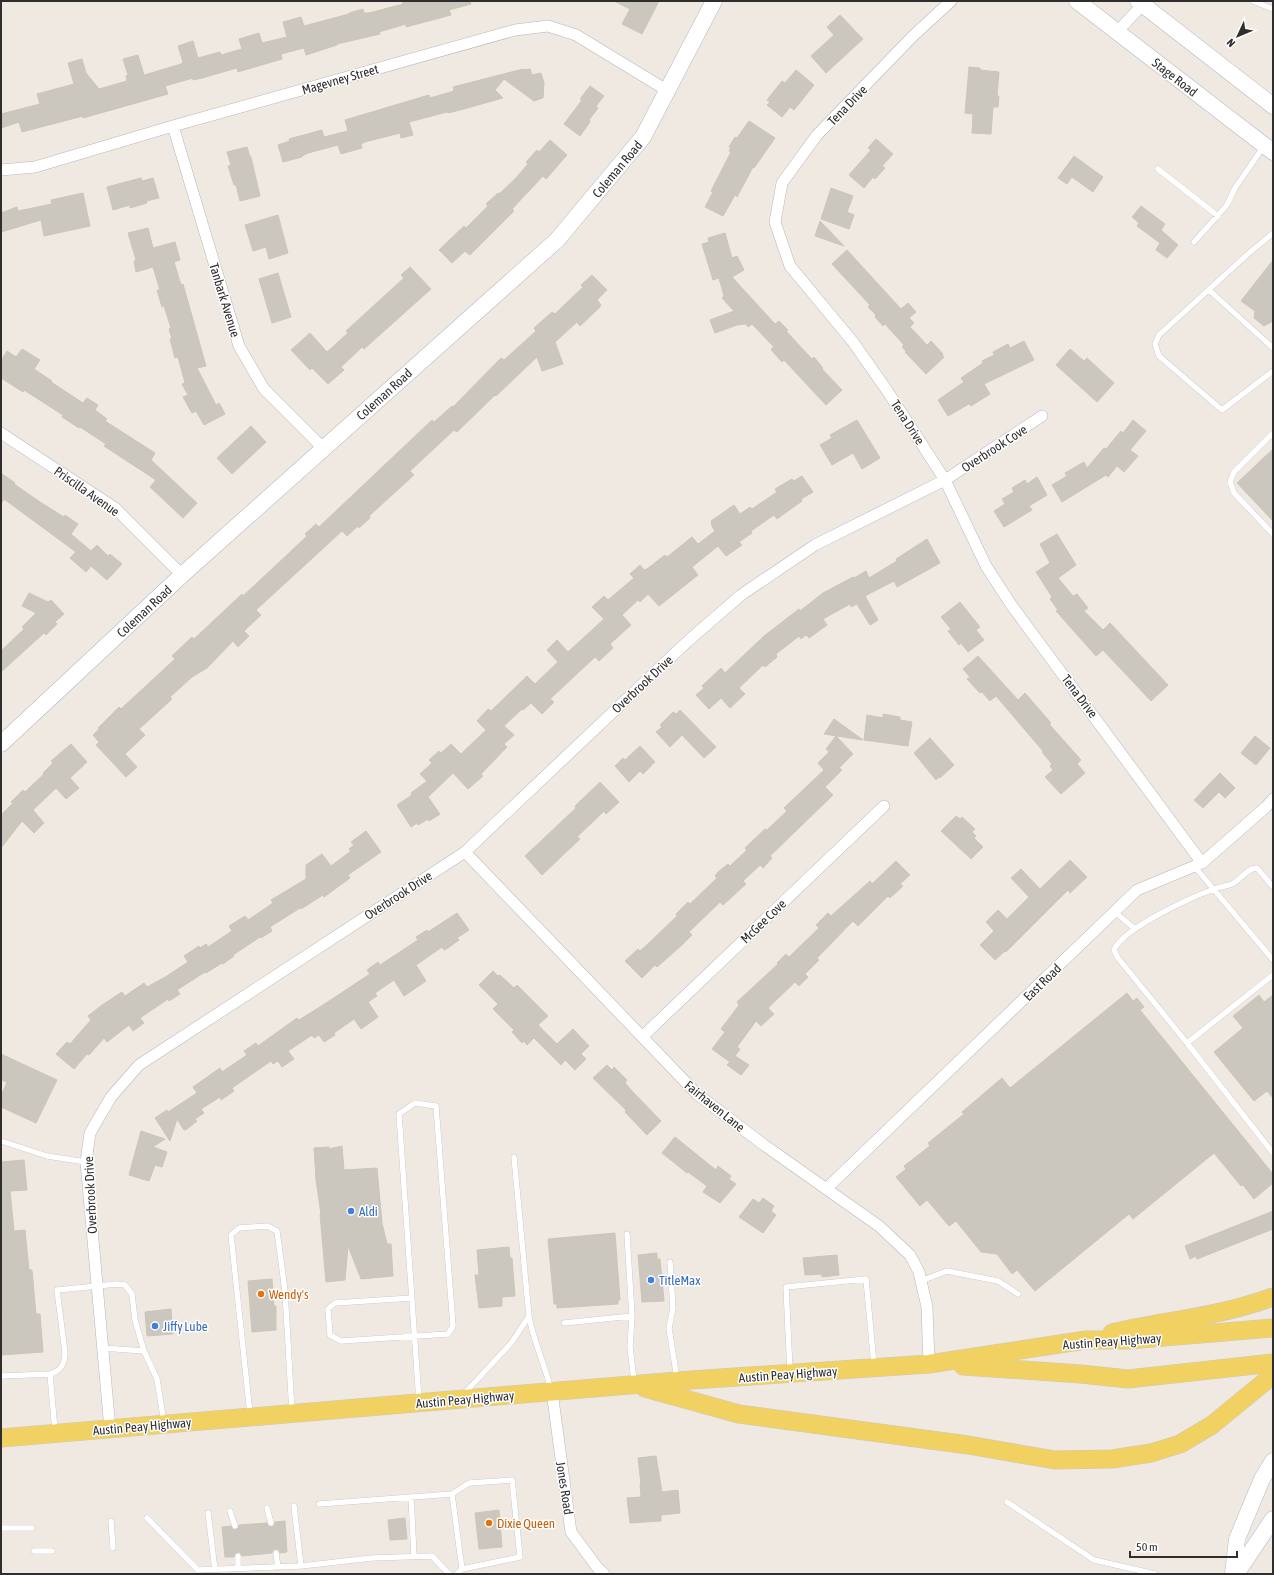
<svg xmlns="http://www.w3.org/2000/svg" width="1274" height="1575" font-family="'Asap Condensed',sans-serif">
  <rect width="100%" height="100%" fill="#efe9e1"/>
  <path fill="#cbc7bf" stroke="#cbc5ba" d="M402,1H470L471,4L449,10L451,15L406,27V24L379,32L380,34L337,44V45L306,55L304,48L281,54L282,59L238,72L237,68L202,78L193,80V78L165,86L168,94L83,118V116L22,132L19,122L1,128V114L40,104L37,94L74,84L68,63L82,59L86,73L99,89L127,81L126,76L128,75L123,59L138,55L144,75L181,64L183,62L178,46L193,41L198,58L220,52L221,55L242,49L239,39L259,33L262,43L287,37L283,22L301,17L304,26L349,14V13L363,9L364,13H369L403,4Z
    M614,1H659L642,34L622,24L630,9Z
    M840,15L863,39L826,73L811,56L834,35L827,27Z
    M969,67L980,68V70L999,72L997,96H999L998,107H993L991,134L972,133L973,114L965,113Z
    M523,69V70L530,69L532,75L541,73L544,83L543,98L534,101L504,79L495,90L503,98L460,110L448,113L447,112L409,122L413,135L401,138L400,133L365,142L361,144L362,148L341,154L338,145L308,153L302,156V157L283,162L278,145L290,141L289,139L322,130L324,137L348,131L345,120L429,95L430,98L454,91L453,87Z
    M796,70L814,85L794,110L790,107L782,117L767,105L770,102L767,100L782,81L785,83Z
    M590,86L604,96L596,106L598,108L589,120L590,122L580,136L564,124L582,100L580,99Z
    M749,121L775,138L754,168L753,167L737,197L735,195L723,216L705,207L713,192L711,191L731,152L729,151L731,148L729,147L735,137L737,138Z
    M876,139L893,154L882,166L885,168L875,179L873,177L864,188L849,175L871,150L868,148Z
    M550,140L567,155L546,179L543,176L512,209L514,211L470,255L465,251L452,263L439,250L464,226L466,228L488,206L486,204L498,193L499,194L515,179L528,164L526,162L537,150L539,152Z
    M247,147L250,157H251L260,196L240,201L236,185H234L228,166L231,165L227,152Z
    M1074,156L1103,177L1093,192L1072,177L1067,184L1058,178Z
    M141,178L142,181L153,178L159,198L146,201L147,203L130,208V205L113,210L107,187Z
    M831,188L853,196L847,212L854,215L849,229L821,219Z
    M83,193L90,226L44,236L41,220L1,232V213L17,207L18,211L52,204L51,200Z
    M1141,206L1165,224L1161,230L1178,245L1167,258L1156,250L1160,243L1137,226L1139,223L1132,217Z
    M278,215L288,253L269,259L266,247L253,251L245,225Z
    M820,221L844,246L815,236Z
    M148,228L153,248L175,242L180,260L174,262L181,285L183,284L206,366L197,368L216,405L219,403L225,414L204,425L196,411L192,413L183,397L188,395L182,384L185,383L178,357L175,358L170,339H172L169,329L171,328L164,306L162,307L157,290H160L153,267L136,272L134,261L136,260L128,233Z
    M725,233L732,258L737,256L744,270L732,277L775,324L779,321L788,330L786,331L812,359L814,357L823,368L822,369L842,390L826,405L784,360L782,362L773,352L771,349L774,347L752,324L748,327L746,324L737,325L715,333L710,320L734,311L722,298L724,296L719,278L713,280L702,244L709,242L708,238Z
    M847,250L901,309L908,303L916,312L909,318L914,323L910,327L927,345L931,341L943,354L942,355L944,357L926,374L905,352L906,351L902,347L904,345L885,324L883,326L875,317L876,315L868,307L870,305L832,264Z
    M1273,260V321L1264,326L1254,318L1255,311L1241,301Z
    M410,267L431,289L364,349L362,347L341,367L344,370L328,384L312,368L310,370L291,350L310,333L327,352L348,333L346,331L404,278L401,275Z
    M278,273L291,317L272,323L259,279Z
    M592,275L607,290L597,300L601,305L599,308L580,326L577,322L555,342L563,364L542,371L537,357L496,396L495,395L457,432L454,430L410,471L414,475L369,516L370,518L359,528L358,526L347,536L342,531L256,610L261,615L244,631L249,636L238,647L233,641L207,668L192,677L170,697L172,699L139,729L145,735L125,754L137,767L126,777L96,745L99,742L93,735L99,729L98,728L119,707L121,709L175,659L172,656L192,637L194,639L242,594L243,596L288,554L307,536L305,534L316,524L319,527L432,420L434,422L452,406L453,407L501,358L504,360L536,331L534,328L552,312L555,314L583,287L581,285Z
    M1024,341L1034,360L984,384L990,394L971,406L969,404L948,416L938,400L964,382L961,378L983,363L982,361L994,355L993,352L1008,344L1010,348Z
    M22,349L40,360L34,369L52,381L51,382L83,403L87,398L98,405L95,410L107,419L105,421L155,453L151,460L197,503L183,518L150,487L156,480L104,446L106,444L80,427L79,428L62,417L63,415L24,390L23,392L1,378V361L7,351L16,357Z
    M1070,349L1084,361L1087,358L1114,383L1097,402L1056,365Z
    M857,420L880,458L862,469L853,453L832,465L820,445L832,438L830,435Z
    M1133,420L1146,431L1130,450L1138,456L1124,472L1117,466L1108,477L1106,475L1062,502L1052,485L1067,476L1065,473L1084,462L1087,468L1104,448L1106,449L1121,431L1123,433Z
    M251,426L266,442L232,474L217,458Z
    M1273,449V521L1237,483Z
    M1,473L15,483L14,484L40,502L64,517L65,515L78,524L71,534L91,551L97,545L108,556L110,554L122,564L107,580L91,566L86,572L70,558L76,552L4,499L1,504Z
    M802,476L813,492L801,499L802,501L777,519L774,515L751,531L752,533L739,542L742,545L726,556L718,546L692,567L698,575L659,606L648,594L640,602L638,600L622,615L631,625L610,644L613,648L599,661L595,657L550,699L554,702L542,714L531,703L523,710L522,709L504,726L514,735L504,744L507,747L481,774L483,776L468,789L453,773L428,797L440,814L429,821L428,819L418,825L417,823L411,827L397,805L412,795L411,793L427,781L420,774L432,763L429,760L439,751L441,753L451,744L461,754L486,730L477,721L488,709L491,711L527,676L535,684L558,662L547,650L557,640L568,652L604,619L592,607L604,596L608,600L634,578L630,574L640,565L644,570L647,569L665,555L667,557L692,537L698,544L715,531L711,524L712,523L711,521L734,505L740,514L750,507L752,509L777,492L775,489L792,479L794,481Z
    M1037,477L1047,495L1029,506L1032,510L1004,527L994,511L1005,504L1002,499L1014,492L1012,488L1025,480L1027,484Z
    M1057,534L1076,565L1058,578L1073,596L1077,594L1088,608L1084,611L1103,630L1110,623L1168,685L1151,701L1103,650L1096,656L1056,611L1058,610L1050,599L1052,597L1036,572L1050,563L1040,544Z
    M927,539L940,563L897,587L894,581L865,596L878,620L870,625L857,604L851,607L850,604L823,619L827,625L816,633L809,638L806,635L801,639L799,636L776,654L777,657L765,667L763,665L739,688L745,694L730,708L721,698L709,709L696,695L704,688L702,686L721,668L725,673L764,636L799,609L800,611L823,593L853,577L854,578L866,571L869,578L897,561L896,559Z
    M29,593L48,602L51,600L64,614L55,622L57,624L46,635L44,633L1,672V651L24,629L22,627L36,613L22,606Z
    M960,602L980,627L976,630L984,640L968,652L961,643L959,645L948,631L951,629L941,617Z
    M978,656L1018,700L1025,693L1051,723L1049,724L1081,760L1077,764L1085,773L1061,794L1045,777L1053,770L1050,766L1052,764L1042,752L1043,751L996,696L990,701L982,692L980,693L967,679L970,677L963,669Z
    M680,710L716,747L704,758L682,735L670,747L656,732L662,727L660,725L673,712L676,714Z
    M883,714L900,717V720L912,722L908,746L864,740L867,715L883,718Z
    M834,719L863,740L824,734Z
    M836,736L853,754L839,768L842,770L825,787L833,795L770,856L772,858L763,868L760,865L743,881L746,884L723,905L720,902L689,932L692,935L682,945L657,967L655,965L642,978L625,961L638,949L640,951L651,941L677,916L676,914L688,902L690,904L717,878L715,876L718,872L728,864L730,866L747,850L745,848L765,829L767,830L787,811L784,808L824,770L818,763L829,752L826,749Z
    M1255,736L1270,748L1256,765L1241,753Z
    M930,738L954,765L940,778L939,777L936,780L914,753Z
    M71,744L87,762L70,778L79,788L66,799L56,788L33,810L44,823L34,833L22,821L1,848V815L13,803L11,802L23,790L25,792L44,774L43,773L53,763L51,761Z
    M640,746L655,762L643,774L640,771L629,782L615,766L623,758L625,760Z
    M1220,773L1235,788L1225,798L1219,792L1203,808L1194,800Z
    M600,782L619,802L606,814L604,811L577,837L580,839L542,875L525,856L576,808L575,806Z
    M956,816L960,819L962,817L975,829L972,832L976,836L974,838L983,847L971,859L941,831Z
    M366,831L381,852L348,875L350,878L324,897L323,895L301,909L300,908L270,927L272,931L261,938L260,937L233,955L234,956L223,964L222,963L206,973L205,972L177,990L180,994L169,1001L168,999L140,1018L144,1023L133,1031L129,1025L107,1042L104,1038L89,1055L87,1054L74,1069L56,1054L67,1042L70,1044L91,1020L88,1016L102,1005L122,992L125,996L144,983L147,987L167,976L188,962L184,956L199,946L200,948L206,944L208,947L232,931L229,926L245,916L248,920L273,903L271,900L306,879V865L322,854L331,866L351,851L349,849L354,845L351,842Z
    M1070,860L1087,877L1070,893L1068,890L1006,952L1005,951L995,960L980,945L994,931L986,922L998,910L1007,919L1029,897L1011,878L1021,869L1040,889Z
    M896,861L910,875L900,884L903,886L890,898L888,896L858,926L853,921L817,958L819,960L805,974L808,977L799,986L795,982L768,1008L774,1014L761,1026L756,1021L737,1047L740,1049L735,1056L749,1065L741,1075L727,1065L730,1062L712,1049L725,1032L721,1029L739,1005L737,1002L778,964L777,963L786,954L789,957L819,928L816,925L828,913L831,916L870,881L872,884Z
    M457,913L469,930L457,938L459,940L448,948L444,950L442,947L416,965L426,981L404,996L394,980L375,993L377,996L368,1002L378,1017L361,1029L354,1019L334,1033L335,1035L324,1042L319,1035L314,1038L312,1035L288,1051L294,1059L282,1067L278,1061L273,1064L271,1061L232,1088L234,1091L221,1100L220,1097L201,1109L204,1113L195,1119L197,1121L187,1129L184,1130L177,1119L170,1141L155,1118L167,1110L168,1112L197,1093L193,1087L220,1068L222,1072L247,1055L244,1051L256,1043L258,1046L297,1018L299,1020L323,1005L370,974L367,970L378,962L380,965L418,940L416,937L427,930L428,932Z
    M493,971L498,976L500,975L514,988L517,985L548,1016L538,1025L557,1044L573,1029L589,1046L581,1054L586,1059L575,1070L565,1060L561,1065L534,1038L527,1045L524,1041L522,1043L512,1032L514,1030L493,1009L498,1004L479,985Z
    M1127,993L1133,1001L1137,998L1144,1007L1140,1010L1273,1174V1183L1254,1199L1243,1185L1241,1186L1214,1153L1133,1219L1129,1214L1035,1291L1017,1270L1012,1274L997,1254L981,1252L956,1221L949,1226L927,1200L920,1206L896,1177L906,1169L904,1166L930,1146L928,1143L964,1114L962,1112L1002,1078L1010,1088Z
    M1259,995L1264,1002L1273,995V1098L1267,1091L1254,1101L1214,1052L1243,1028L1233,1016Z
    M1,1054L57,1080L36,1123L1,1107V1096L7,1082L1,1080Z
    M607,1065L612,1070L614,1067L627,1080L625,1083L632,1091L661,1121L647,1135L625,1112L626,1110L593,1078Z
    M141,1131L165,1139L153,1147L167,1152L162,1167L155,1165L149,1181L129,1175Z
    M675,1137L716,1170L718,1166L731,1176L729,1179L736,1184L720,1203L703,1192L707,1186L688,1172L687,1173L662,1153Z
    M342,1146L344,1170L377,1168L382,1223L387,1244H391L393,1276L361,1279L348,1246L345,1280L326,1282L320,1214H321L316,1180L314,1148L329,1147V1149Z
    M24,1160L27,1190L10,1191L14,1231L25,1230L29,1270H32L36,1314H40L43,1352L1,1355V1318H3L1,1300V1162Z
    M763,1198L774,1206L771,1211L776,1215L763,1233L739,1217L753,1199L759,1203Z
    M1273,1211V1229L1197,1259L1196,1256L1190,1259L1185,1246Z
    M615,1233L620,1300H618V1304L557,1308V1304H554L548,1239Z
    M509,1247L510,1258H512L515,1296L502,1297V1306L479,1308L475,1275H479L477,1250Z
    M657,1253V1259H660L664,1301L642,1302L638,1255Z
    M837,1255L839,1275L822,1277V1274L805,1275L803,1258Z
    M272,1279L274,1306H276V1330L252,1332L248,1281Z
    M171,1309L173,1334L147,1336L145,1312Z
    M656,1456L662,1492L678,1490L680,1513L661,1515V1521L630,1523L627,1498L641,1497L640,1484H641L638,1458Z
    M499,1510L502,1547L479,1549L475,1513Z
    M405,1518L407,1539L390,1540L388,1520Z
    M285,1521L287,1552L280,1553L279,1550L276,1549L273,1550L272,1553L242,1556L240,1553L238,1552L235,1554L234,1557H225L222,1527L231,1526L232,1529L236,1530L238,1528L239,1525L267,1523L268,1526L272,1527L274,1526L275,1522Z"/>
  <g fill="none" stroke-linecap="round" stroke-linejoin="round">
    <g stroke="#b4b7c1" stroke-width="6">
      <path id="service" d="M1253,1L1273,9
        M1158,169L1218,216
        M1273,233L1249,253L1159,335L1155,344L1159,356L1222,410L1273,371
        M1194,242L1227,205L1235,188L1264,146
        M1209,290L1273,348
        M1273,433L1234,472L1230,482L1234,493L1273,534
        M1195,867L1273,960
        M1273,887L1257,868C1248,867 1240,881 1232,884C1226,886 1220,887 1214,889C1192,897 1123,928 1114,950L1118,958L1187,1043L1273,975
        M1115,912L1135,929
        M1187,1043L1273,1153
        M1,1141L47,1156L86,1162
        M514,1157L529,1316C533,1340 545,1365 551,1390
        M627,1234L632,1316L630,1347L634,1381
        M670,1262L673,1308L669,1328L677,1379
        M921,1281L947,1271L998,1281L1018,1294
        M412,1298L335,1303L328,1309L330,1335L341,1341L448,1334L453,1326L436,1106L415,1103L399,1114L419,1401
        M564,1323L632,1316
        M103,1348L144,1351
        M790,1371L786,1287L866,1279L874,1365
        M50,1374L55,1431
        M1,1376L50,1374C60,1371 65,1365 65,1353L57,1290L117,1284L125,1285L132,1294L135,1320L144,1351L157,1379L164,1423
        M463,1395L512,1342L529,1316
        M250,1414L231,1235L239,1228L267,1226L277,1231L285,1291L292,1412
        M452,1494L469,1483L512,1480L520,1557L462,1569
        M411,1497L414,1556
        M1007,1502L1094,1560L1155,1574
        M319,1504L452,1494L462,1569L457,1574
        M294,1506L301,1566
        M267,1508L271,1523
        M230,1511L235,1526
        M208,1513L215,1570
        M147,1518L198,1570L301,1566L372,1558L432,1556L449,1574
        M111,1521L113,1548
        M1,1528H32
        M34,1551H52
        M276,1553L278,1568
        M238,1556V1569"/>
    </g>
    <g stroke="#b4b7c1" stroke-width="12">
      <path id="minor" d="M951,1L913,36L817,135L782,183L775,222L790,266L853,342L886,389L945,480L986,566L1012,606L1202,863
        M1117,32L1146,1
        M173,126L239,346L264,389L323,448
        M1,170L35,167L173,126L515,30L548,26L576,35L668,91
        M1,433L115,508L182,575
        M465,852L697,1094L764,1145L879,1226L910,1255L919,1272L927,1307L929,1364
        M642,1037L884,806
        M827,1188L1137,890L1202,863L1266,807L1273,799
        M552,1392L571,1532L597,1567L604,1574
        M110,1429L86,1162L90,1133L111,1097L139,1065L465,852L688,641L741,595L815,545L945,480L1042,416"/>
    </g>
    <g stroke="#b4b7c1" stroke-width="17">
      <path id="secondary" d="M1077,1L1273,152
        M1138,1L1273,106
        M1,744L182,575L557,240L643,137L714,1
        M1233,1574L1237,1539L1262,1479L1273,1461
        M1236,1574L1273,1519"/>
    </g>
    <g stroke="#c9c9c9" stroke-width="19">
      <path id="primary" d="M1112,1333C1145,1325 1178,1321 1211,1314C1232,1310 1253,1304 1273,1297
        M963,1366L1081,1374L1128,1379L1273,1363
        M645,1388L739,1414L968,1445L1055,1460L1112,1459L1151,1453L1180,1444L1212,1425L1273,1375
        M1,1438L677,1381L929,1364L1086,1340H1129L1273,1328"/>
    </g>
    <use href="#service" stroke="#fff" stroke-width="5.5"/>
    <use href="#minor" stroke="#fff" stroke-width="11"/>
    <use href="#secondary" stroke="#fff" stroke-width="16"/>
    <use href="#primary" stroke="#f2d163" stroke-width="18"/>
  </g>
  <g fill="#3f7fe0" stroke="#fff" stroke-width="1.5">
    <circle cx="351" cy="1211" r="4"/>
    <circle cx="651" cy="1280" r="4"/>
    <circle cx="155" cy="1326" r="4"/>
  </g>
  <g fill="#e8710a" stroke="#fff" stroke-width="1.5">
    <circle cx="261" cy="1294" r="4"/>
    <circle cx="489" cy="1523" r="4"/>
  </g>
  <g text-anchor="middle" stroke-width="3" stroke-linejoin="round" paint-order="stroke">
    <g font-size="13" fill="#2e2e2e" stroke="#fff">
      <text transform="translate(1175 77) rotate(38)" y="5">Stage Road</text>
      <text transform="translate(340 79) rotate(-16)" y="5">Magevney Street</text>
      <text transform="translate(847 105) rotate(-46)" y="5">Tena Drive</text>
      <text transform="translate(617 169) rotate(-50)" y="5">Coleman Road</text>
      <text transform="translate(225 300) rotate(73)" y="5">Tanbark Avenue</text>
      <text transform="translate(384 394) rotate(-42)" y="5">Coleman Road</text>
      <text transform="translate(908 422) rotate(57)" y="5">Tena Drive</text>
      <text transform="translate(994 448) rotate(-33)" y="5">Overbrook Cove</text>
      <text transform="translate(87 491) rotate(35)" y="5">Priscilla Avenue</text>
      <text transform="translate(144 611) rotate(-43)" y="5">Coleman Road</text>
      <text transform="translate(642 684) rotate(-43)" y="5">Overbrook Drive</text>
      <text transform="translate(1080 696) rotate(53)" y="5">Tena Drive</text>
      <text transform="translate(398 895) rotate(-33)" y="5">Overbrook Drive</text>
      <text transform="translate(763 921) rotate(-44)" y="5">McGee Cove</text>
      <text transform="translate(1042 982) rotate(-44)" y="5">East Road</text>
      <text transform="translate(715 1106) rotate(39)" y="5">Fairhaven Lane</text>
      <text transform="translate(90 1195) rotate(-93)" y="5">Overbrook Drive</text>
      <text transform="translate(1112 1341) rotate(-4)" y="5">Austin Peay Highway</text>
      <text transform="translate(788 1374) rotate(-4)" y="5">Austin Peay Highway</text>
      <text transform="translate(465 1399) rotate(-5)" y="5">Austin Peay Highway</text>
      <text transform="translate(142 1426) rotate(-5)" y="5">Austin Peay Highway</text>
      <text transform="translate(565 1488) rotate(81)" y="5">Jones Road</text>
    </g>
    <g font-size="13" fill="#366cbe" stroke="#fff" text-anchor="start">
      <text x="359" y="1216">Aldi</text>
      <text x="659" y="1285">TitleMax</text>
      <text x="163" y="1331">Jiffy Lube</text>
    </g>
    <g font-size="13" fill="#c56008" stroke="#fff" text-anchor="start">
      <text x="269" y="1299">Wendy's</text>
      <text x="497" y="1528">Dixie Queen</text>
    </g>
  </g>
  <rect width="1274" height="1575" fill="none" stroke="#2e2e2e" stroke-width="4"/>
  <g transform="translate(1238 36) rotate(226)" stroke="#ffffff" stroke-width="3" paint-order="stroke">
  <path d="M0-3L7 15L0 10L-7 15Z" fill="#2e2e2e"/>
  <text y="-6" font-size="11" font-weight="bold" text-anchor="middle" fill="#2e2e2e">N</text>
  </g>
  <path d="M1130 1551v6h107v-6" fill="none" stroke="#2e2e2e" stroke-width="2"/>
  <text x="1136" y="1551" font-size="12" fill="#2e2e2e" stroke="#ffffff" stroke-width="3" paint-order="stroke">50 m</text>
</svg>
